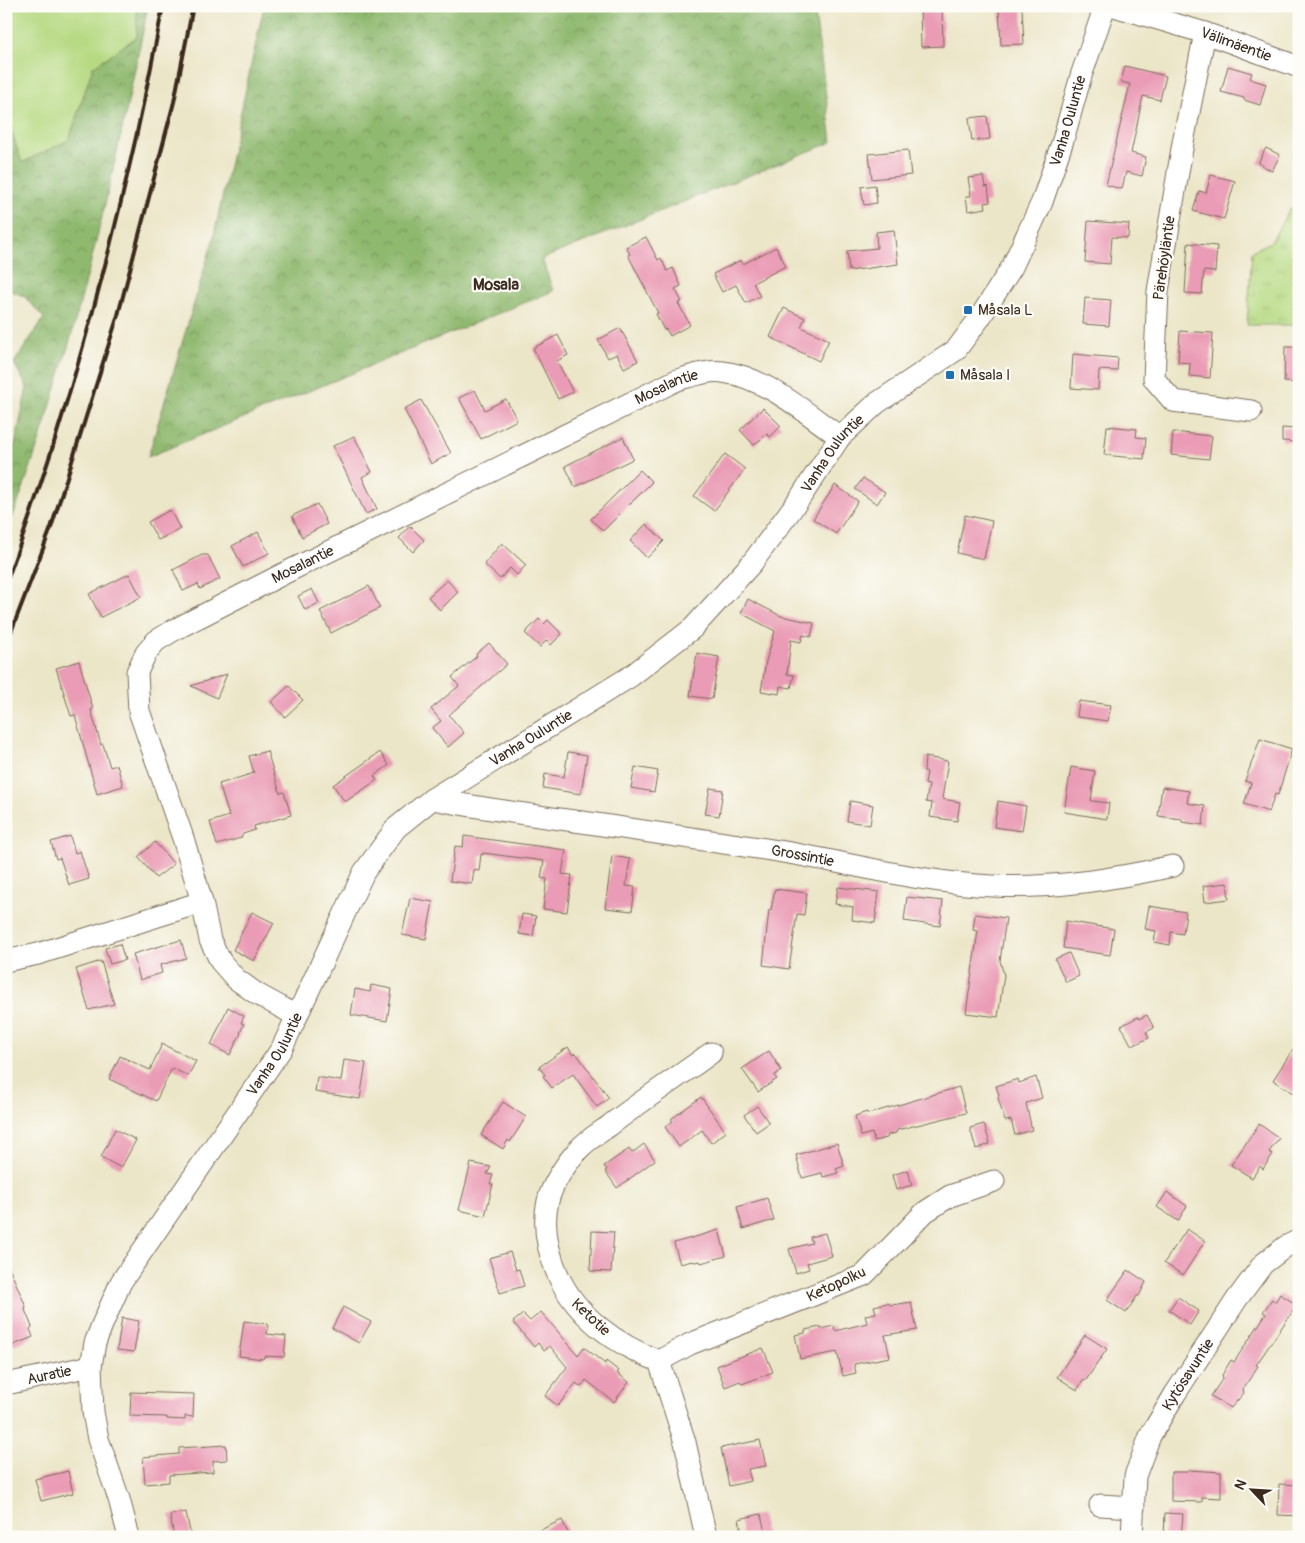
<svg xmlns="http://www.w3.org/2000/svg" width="1305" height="1543" font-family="Pangolin,sans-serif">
  <defs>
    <pattern id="forest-crowns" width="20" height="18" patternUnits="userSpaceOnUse" patternTransform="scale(1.25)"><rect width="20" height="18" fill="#90b96f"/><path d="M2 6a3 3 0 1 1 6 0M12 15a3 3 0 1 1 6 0" fill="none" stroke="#77975b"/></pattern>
    <pattern id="park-tufts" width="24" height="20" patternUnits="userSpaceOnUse" patternTransform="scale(1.25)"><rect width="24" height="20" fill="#b6d981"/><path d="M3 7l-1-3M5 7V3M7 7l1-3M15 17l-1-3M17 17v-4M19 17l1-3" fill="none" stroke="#9dba6f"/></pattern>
  </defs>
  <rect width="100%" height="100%" fill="#fdfcf7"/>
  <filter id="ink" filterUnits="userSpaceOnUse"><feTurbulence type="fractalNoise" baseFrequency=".02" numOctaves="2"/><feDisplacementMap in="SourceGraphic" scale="10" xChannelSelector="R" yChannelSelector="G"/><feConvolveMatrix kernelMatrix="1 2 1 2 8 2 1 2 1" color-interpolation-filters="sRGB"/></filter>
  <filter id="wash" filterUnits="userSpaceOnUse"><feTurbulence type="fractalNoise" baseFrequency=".0096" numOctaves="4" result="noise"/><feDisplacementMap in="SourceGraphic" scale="20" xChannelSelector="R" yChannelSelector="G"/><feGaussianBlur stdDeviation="1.12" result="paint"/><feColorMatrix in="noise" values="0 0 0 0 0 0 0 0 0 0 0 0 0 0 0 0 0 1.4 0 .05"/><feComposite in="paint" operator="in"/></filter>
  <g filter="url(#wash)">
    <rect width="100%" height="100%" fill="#ece6c9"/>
    <path fill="#b6d981" stroke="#788250" d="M6,6H137V37L93,67L69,140L21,163L9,124L6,125Z"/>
    <path fill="url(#forest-crowns)" stroke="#667246" d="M137,6H148C112,184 71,365 6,535V456L15,445L27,387L14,363L44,318L24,296L6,289V125L9,124L22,163L69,140L93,67L137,37Z
      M264,6H814L832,142L542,259L553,291L148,457L213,240Z"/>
    <path fill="url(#park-tufts)" stroke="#788250" d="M1290,208L1299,212V325H1247L1252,251L1271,242Z"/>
    <g id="blocks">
      <path fill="#ea9bb5" d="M920,6H942L943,46L921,47Z
        M1022,8L1024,44L1001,45L999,9Z
        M1125,66L1166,76L1160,100L1143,96L1131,153L1146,157L1142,176L1126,172L1122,189L1106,185L1130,84L1121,82Z
        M1228,66L1252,73L1250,79L1266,84L1260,105L1244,100V98L1221,92Z
        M987,116L990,139L972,141L969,118Z
        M1266,148L1280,155L1272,171L1258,163Z
        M908,150L911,175L872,179L869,154Z
        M1211,175L1235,181L1224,219L1193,211L1199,191L1206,193Z
        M983,176L985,187L988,186L990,202L985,203L986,208L968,211L966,196H971L968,178Z
        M875,185L877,203L864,205L861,187Z
        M1088,221L1129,224L1128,238L1112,237L1110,264L1085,262Z
        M894,230L898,264L849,271L847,251L877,248L876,232Z
        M646,237L658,260L661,258L667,271L673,268L681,286L675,289L682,302L678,303L690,325L670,336L666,329L664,330L656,314L658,313L628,255L630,254L626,247Z
        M1188,243L1217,246L1215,272L1204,271L1202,294L1185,293Z
        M776,247L786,266L753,283L760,296L746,303L736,285L722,292L713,274L741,260L743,264Z
        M1085,298L1111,300L1109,326L1083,324Z
        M784,308L805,318L801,327L829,340L819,361L770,337Z
        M620,328L638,361L624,368L617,354L608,358L598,340Z
        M1180,331L1213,333L1210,378L1189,376L1190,363L1178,362Z
        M558,335L568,355L557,361L573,392L558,399L533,348Z
        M1285,347H1299V383L1284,382Z
        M1073,354L1118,358L1117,371L1099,370L1098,390L1071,388Z
        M475,390L485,410L506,399L517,420L481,439L459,398Z
        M421,400L451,453L431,464L404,409Z
        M763,408L781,426L770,437L767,434L754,445L740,430Z
        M1107,426L1137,429L1136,437L1146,438L1144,459L1104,455Z
        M1282,428L1296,429L1295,442L1282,441Z
        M1173,432L1212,436L1209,459L1171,455Z
        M354,436L372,472L362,477L377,509L366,514L333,446Z
        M623,437L633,459L575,487L565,466Z
        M725,454L745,469L714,511L694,496Z
        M640,470L652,482L603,531L591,519Z
        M863,478L885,492L877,504L855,489Z
        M835,485L858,501L836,534L813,519Z
        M317,504L327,524L302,537L292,516Z
        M170,510L180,529L158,540L148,522Z
        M965,515L992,521L984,559L957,553Z
        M646,524L664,541L647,558L630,541Z
        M410,526L424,540L413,552L399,538Z
        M258,532L269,553L243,567L232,546Z
        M502,543L526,565L517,575L510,568L500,579L484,564Z
        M202,555H208L220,579L200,589L198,584L183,591L173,570Z
        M129,574L141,597L101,617L89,594Z
        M447,580L458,592L440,610L428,597Z
        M369,586L380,608L331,633L320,611Z
        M312,589L319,603L305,610L298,596Z
        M748,599L781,616L814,623L811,637L803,635L801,642L791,640L787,674L794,675L791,688L780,686L779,694L761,691L766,661L775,631L741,613Z
        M539,619L544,624L548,620L562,634L551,645L547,640L540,647L525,633Z
        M489,643L507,664L449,715L464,733L448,747L432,728L441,721L431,709L459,686L452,677L477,656L476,654Z
        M697,653L719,657L712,699L690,696Z
        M79,661L93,709L91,710L101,745L103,744L110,767L117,765L123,786L97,794L75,715L71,716L56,668Z
        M227,674L217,698L191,686Z
        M289,686L303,700L285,717L271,702Z
        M1079,701L1111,705L1108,721L1077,717Z
        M1260,739L1292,749L1278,795L1275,794L1269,812L1244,804L1251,783L1245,781Z
        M267,751L280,793L284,792L291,815L254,826L255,830L243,834L241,838L217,845L210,822L229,816L219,784L254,773L249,756Z
        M380,752L389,765L374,776L377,780L345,802L333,785Z
        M568,752L587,755L581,794L543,788L545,774L564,777Z
        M925,757L948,761L942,799L960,802L957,821L930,817L932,803L926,802L929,785L925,784L927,772L924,771Z
        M635,767L658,771L654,792L631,788Z
        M1071,767L1095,771L1091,801L1109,803L1107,819L1064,812Z
        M1162,787L1189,791L1187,803L1205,806L1203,825L1182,822V819L1158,816Z
        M710,788L723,790L719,816L705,814Z
        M850,801L873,805L870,825L847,821Z
        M998,801L1026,806L1022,831L994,827Z
        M70,836L75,853L80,851L89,879L69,885L60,858L56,859L51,842Z
        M464,836L566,850L562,874L572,875L567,912L543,909L547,879L541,878L544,861L483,853V855L481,854L479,871L474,870L472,884L450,881L455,846L463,847Z
        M155,842L174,864L156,878L138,857Z
        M612,856L630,859L626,886L635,887L632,911L605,908Z
        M1227,883L1229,899L1205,902L1203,886Z
        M838,887L879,892L875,923L852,920L853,907L835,904Z
        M775,889L807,893L804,915L797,914L789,969L763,965L769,910H771Z
        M907,897L943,901L940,926L904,921Z
        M410,898L433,902L426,939L402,935Z
        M1149,906L1186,912L1183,934L1171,932L1170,945L1154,942L1156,931L1145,929Z
        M252,912L274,923L254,961L233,950Z
        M522,914L536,916L533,936L519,934Z
        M975,914L1006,918L1000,961L1004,975L998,1017L966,1013L978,931L973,930Z
        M1066,921L1114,929L1110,955L1063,948Z
        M181,940L186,958L160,965L162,973L140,980L133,954Z
        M120,944L125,960L110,964L105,948Z
        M1069,953L1079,976L1066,982L1055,959Z
        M101,961L114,1004L89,1010L76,969Z
        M371,985L392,989L387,1021L351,1015L355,989L370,992Z
        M228,1007L244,1016L241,1023L244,1024L240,1033H241L230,1055L211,1045Z
        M1147,1015L1154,1028L1146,1032L1149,1038L1132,1046L1121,1026L1138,1017L1139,1019Z
        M1299,1040V1097L1273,1080Z
        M162,1044L196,1061L188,1076L172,1068L156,1101L109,1079L120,1056L150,1070Z
        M568,1047L573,1055L576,1053L609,1098L597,1107L573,1074L552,1088L543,1076L545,1075L539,1067Z
        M769,1051L781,1070L774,1076L777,1079L758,1092L742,1069Z
        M344,1060L366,1063L360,1099L315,1092L317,1077L341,1081Z
        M1036,1077L1042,1098L1026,1103L1032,1130L1015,1135L1011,1120L1005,1121L998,1098L999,1095L996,1086L1018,1079L1019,1083Z
        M959,1087L966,1113L897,1130L896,1133L888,1135L887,1138L874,1141L872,1133L861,1136L855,1116L867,1112L868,1114Z
        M701,1097L726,1132L711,1143L702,1130L679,1147L665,1127L673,1121L671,1119Z
        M503,1102L526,1117L510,1142L508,1140L503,1149L481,1135Z
        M757,1106L769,1123L756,1132L744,1115Z
        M984,1124L990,1144L976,1149L970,1128Z
        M1259,1124L1279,1138L1269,1152L1273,1154L1263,1169L1260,1166L1252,1178L1231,1165Z
        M115,1129L136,1140L121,1168L101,1157Z
        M837,1143L844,1166L836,1169L838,1173L823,1177L822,1173L802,1178L796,1155Z
        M644,1144L655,1160L617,1188L605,1171L607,1170L604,1166L629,1149L632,1153Z
        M471,1163L491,1167L487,1174L493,1175L490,1184H493L485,1216L459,1210Z
        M908,1170L912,1185L896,1190L892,1175Z
        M1167,1192L1187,1206L1178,1221L1157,1207Z
        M767,1198L774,1220L743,1229L737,1207Z
        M1187,1229L1205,1241L1183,1275L1164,1263Z
        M719,1230L726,1256L701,1263L700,1261L695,1262L692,1261L680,1264L674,1243Z
        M592,1231L614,1232L611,1272L590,1271Z
        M825,1233L832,1256L807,1263L809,1269L796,1273L789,1249L812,1243L810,1237Z
        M510,1252L516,1270L519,1269L524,1286L500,1293L489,1258Z
        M6,1260L26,1307L25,1310L32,1327L30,1329L33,1337L6,1348Z
        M1128,1270L1146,1282L1139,1296H1137L1126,1313L1107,1300Z
        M1280,1294L1297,1305L1256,1365L1258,1366L1243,1389L1244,1393L1231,1408L1211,1396L1223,1378L1222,1375L1231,1360L1234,1362L1266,1314L1263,1312L1272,1299L1275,1302Z
        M1178,1297L1199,1311L1190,1325L1169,1310Z
        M911,1302L917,1330L885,1335L890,1357L854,1364L856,1373L843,1376L837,1352L800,1359L795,1335L805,1333V1330L820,1327L821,1329L834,1326L835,1331L867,1323L865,1315L876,1313L874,1306L887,1303L892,1305Z
        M343,1307L371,1322L359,1343L332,1328Z
        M541,1312L578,1355L584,1347L605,1364L606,1361L619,1371L617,1373L629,1382L614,1402L586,1380L581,1387L576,1383L558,1406L545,1396L567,1367L550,1346L544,1351L538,1343L534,1347L513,1322L523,1314L530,1321Z
        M122,1318L139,1321L134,1352L117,1350Z
        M244,1321L268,1324L267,1334L286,1336L284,1357L264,1356L263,1359L239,1356Z
        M1085,1335L1107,1349L1086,1380L1083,1381L1077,1390L1057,1377Z
        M763,1348L773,1372L742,1384L740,1381L725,1387L717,1366Z
        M131,1392L194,1394L193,1417L185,1416V1420L167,1419V1417L130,1416Z
        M760,1440L766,1466L748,1469L751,1481L729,1486L721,1448Z
        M226,1445L227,1460L213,1461V1472L169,1475V1482L145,1484L143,1457L179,1454V1448Z
        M1189,1470L1221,1472V1498L1202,1497V1502L1171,1501V1472H1187Z
        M68,1471L73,1493L41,1501L35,1479Z
        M1279,1484L1299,1485V1516L1278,1515Z
        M186,1512L191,1537H174L170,1515Z
        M1165,1513L1183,1514L1181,1537H1164Z
        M761,1514L766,1537H743L739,1519Z
        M562,1520L570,1537H525Z"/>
    </g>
  </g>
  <g filter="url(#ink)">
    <use href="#blocks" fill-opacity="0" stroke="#796c5a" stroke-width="1"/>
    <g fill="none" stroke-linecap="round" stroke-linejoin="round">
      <g stroke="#796c5a" stroke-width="23">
        <g id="minor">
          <path id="s1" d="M1114,6L1205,33L1299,67"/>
          <path d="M1205,33L1184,137L1158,291L1154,379L1173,401L1251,411"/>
          <path id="s2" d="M432,799C485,809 537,816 589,823C648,832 707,840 765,849C840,860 917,883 993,886C1053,889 1114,879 1173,866"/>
          <path d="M6,959L10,960L38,954L202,902"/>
          <path id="s3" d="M297,1016L257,994L236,979L221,962L210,940L202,902L183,838L139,711L137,672L146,653L156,641L174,630L283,574L677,380C692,376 707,370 723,372C765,377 806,413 840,437"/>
          <path d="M659,1361L690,1344L864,1275L925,1212L950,1196L994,1181"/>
          <path id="s4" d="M6,1384L91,1366"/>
          <path d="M1100,1505L1134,1507"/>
          <path id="s5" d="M129,1537L119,1499L98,1439L93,1412L91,1366L95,1343L102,1325L121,1282L282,1048L364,872L396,828L432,799L631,676L693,628L752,563L800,498L840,437L877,403L956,350L979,319L1012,267L1042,202L1063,140L1081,76L1105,6"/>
          <path d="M706,1537L685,1442L659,1361C618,1346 576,1316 558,1275C548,1252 542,1226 548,1201C552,1184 567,1162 579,1149C587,1140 599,1133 609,1126C642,1100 677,1078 711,1053"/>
          <path id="s6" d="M1132,1537L1135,1476L1150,1436L1175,1394L1237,1299L1263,1264L1285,1247L1299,1240"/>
        </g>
      </g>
      <use href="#minor" stroke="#fff" stroke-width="21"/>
      <path stroke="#3b2a1e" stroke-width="4" d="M6,583C75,396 126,202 163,6
        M6,645L51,528L118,315L174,102L193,6"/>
    </g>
  </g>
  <g fill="#1f6fb2" stroke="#fdfcf7" stroke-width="2">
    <rect x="963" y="305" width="10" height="10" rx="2.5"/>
    <rect x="945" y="370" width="10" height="10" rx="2.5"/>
  </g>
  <g text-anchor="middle" stroke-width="4.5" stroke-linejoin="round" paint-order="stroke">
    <g font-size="15" fill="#3b2a1e" stroke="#fdfcf7">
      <text dy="5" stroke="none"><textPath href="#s1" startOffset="128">Välimäentie</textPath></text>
      <text dy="5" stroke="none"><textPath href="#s5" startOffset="1801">Vanha Ouluntie</textPath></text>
      <text transform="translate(1164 258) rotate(-82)" y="5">Pärehöyläntie</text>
      <text dy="5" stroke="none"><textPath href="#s3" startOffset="1005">Mosalantie</textPath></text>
      <text dy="5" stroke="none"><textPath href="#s5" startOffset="1381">Vanha Ouluntie</textPath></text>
      <text dy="5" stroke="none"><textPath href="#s3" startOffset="600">Mosalantie</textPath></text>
      <text dy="5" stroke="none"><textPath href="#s5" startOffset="961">Vanha Ouluntie</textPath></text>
      <text dy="5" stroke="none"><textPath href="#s2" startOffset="375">Grossintie</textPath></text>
      <text dy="5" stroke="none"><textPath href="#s5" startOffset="541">Vanha Ouluntie</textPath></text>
      <text transform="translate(836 1284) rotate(-25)" y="5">Ketopolku</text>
      <text transform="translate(591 1317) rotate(43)" y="5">Ketotie</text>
      <text dy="5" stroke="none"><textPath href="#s6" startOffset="176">Kytösavuntie</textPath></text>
      <text dy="5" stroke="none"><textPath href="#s4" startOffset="44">Auratie</textPath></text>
    </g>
    <g font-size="15" fill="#3b2a1e" stroke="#fdfcf7" text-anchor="start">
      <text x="978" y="315">Måsala L</text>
      <text x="960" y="380">Måsala I</text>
    </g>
    <g font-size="16" font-weight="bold" fill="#3b2a1e" stroke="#fdfcf7">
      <text x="496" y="290">Mosala</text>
    </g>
  </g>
  <rect width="1305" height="1543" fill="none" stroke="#fdfcf7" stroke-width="25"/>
  <g transform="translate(1252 1490) rotate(295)" stroke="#fdfcf7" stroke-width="4" paint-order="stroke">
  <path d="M0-4L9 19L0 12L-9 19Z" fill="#3b2a1e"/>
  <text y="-8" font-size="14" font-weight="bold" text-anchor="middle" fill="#3b2a1e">N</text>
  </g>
</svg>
